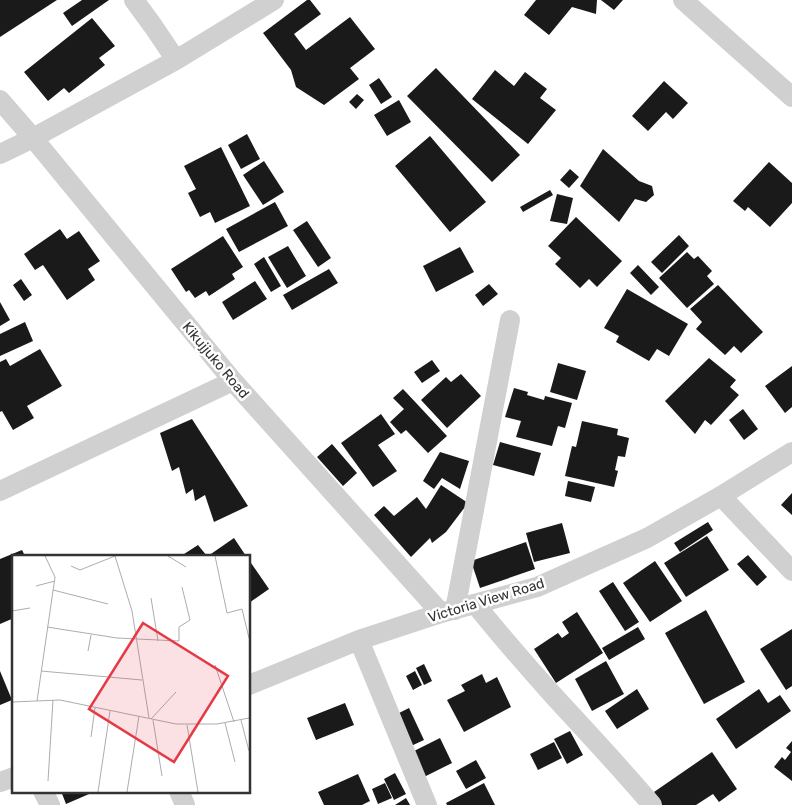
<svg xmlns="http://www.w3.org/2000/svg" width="792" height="805" font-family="Rubik,sans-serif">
  <rect width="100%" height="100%" fill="#fff"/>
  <path fill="#1a1a1a" d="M0,0H57L0,37Z
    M82,0H109L72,26L63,13Z
    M307,0H310L321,14L294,34L306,50L350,17L375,49L350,68L359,79L324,105L296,87L291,70L263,33Z
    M536,0H597L596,14L572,7L549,35L524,15Z
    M601,0H623L614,10Z
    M92,18L115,46L99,58L105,65L69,93L64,88L48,101L24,72Z
    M436,68L520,155L492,182L407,96Z
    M495,70L514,86L525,72L547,89L540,98L556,110L528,144L472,99Z
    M379,78L392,97L381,104L369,85Z
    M664,81L688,103L673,119L666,112L648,131L632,116Z
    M357,94L364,100L356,109L349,102Z
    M399,100L411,122L387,136L374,115Z
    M247,134L260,159L241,169L228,145Z
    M430,136L486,202L450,232L395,166Z
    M221,147L250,206L215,223L210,212L200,217L188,193L196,189L184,166Z
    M603,149L639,181L652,186L654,195L646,202L635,199L619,222L580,186Z
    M264,161L284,192L263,205L243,175Z
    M769,162L792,183V203L770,227L748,207L745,211L733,201Z
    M570,169L579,177L569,188L560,180Z
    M550,190L553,195L523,212L520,207Z
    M557,194L573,198L567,224L550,221Z
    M275,202L288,226L239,252L226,229Z
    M576,217L622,261L597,287L589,279L580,288L555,264L561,258L548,246Z
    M307,221L331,258L318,267L293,230Z
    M60,229L67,239L79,231L100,261L88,269L95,280L67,300L43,265L35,270L24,254Z
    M679,235L689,246L662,273L651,262Z
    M223,236L243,267L232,274L235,279L209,296L206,291L195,298L189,290L186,292L171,269Z
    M288,246L306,276L287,288L268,257Z
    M460,247L474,272L436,292L423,266Z
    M687,252L694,259L698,256L712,271L707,276L714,284L687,308L659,278Z
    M264,257L281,286L271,292L254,264Z
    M638,265L659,287L651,295L630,273Z
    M329,269L338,283L292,310L283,295Z
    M21,279L32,295L24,301L13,285Z
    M255,281L267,299L233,320L222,302Z
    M489,284L498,294L483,306L475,295Z
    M718,285L763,332L741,353L734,346L725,355L696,329L702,322L690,309Z
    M627,289L688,324L669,356L657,349L649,361L616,342L619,336L604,328Z
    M0,302L10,320L0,326Z
    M25,322L33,341L0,356V334Z
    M40,349L62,386L27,406L34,418L13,430L2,411L0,412V362L6,359L10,366Z
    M709,358L736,380L730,387L739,395L711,425L705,420L695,434L665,401Z
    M432,360L440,371L422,383L414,372Z
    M558,363L586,371L577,400L550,392Z
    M792,366V407L785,413L765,386Z
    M461,374L481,396L447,428L421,400L446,377L451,382Z
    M514,388L528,392L527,395L544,400L545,396L572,403L565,428L558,426L552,446L516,437L521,421L505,417Z
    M403,389L447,436L428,453L406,430L401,434L390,422L404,409L393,398Z
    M743,409L758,429L744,440L729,420Z
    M381,414L395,434L378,445L397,471L373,487L341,443Z
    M192,419L248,506L214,522L205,495L195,501L193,489L186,494L179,467L172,471L160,433Z
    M582,421L618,429L617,435L629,438L625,457L618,456L615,470L618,471L614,487L565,476L572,446L576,447Z
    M500,442L541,453L534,476L493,465Z
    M332,444L357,473L343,486L317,457Z
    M440,452L469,461L460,489L442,478L434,489L423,481Z
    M568,481L595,487L591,502L565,496Z
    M441,485L468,503L446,532L432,543L430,538L411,557L374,515L384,506L394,516L417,497L426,509Z
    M792,493V515L781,505Z
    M708,522L713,530L680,552L674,543Z
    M562,523L570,553L534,562L526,533Z
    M707,536L729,570L686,597L664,563Z
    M234,538L246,556H208Z
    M526,542L535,569L480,588L471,561Z
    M198,545L207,556H181Z
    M22,550L25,556H14V618L0,624V559Z
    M748,555L767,577L757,586L737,564Z
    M249,560L269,589L249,603Z
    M655,561L682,601L650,622L623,583Z
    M613,582L639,622L625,631L599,591Z
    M706,610L745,682L704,704L665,633Z
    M577,612L603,653L556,683L534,649L558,633L562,638L569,633L562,622Z
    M638,627L645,639L609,660L602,648Z
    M792,629V686L786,690L760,649Z
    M606,661L624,694L592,711L575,679Z
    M424,664L432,681L424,685L416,668Z
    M0,671L12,700L0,705Z
    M415,671L422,685L413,690L406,676Z
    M482,674L486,683L497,677L511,707L464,732L447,700L465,691L461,685Z
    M637,689L649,709L617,729L605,711Z
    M759,689L768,703L780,695L791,711L736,749L716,719Z
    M345,703L354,725L316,740L307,718Z
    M409,708L424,740L411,746L397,714Z
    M570,731L583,755L567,764L554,739Z
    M440,738L452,763L424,777L412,752Z
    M792,741V781L774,767L782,757L785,760L791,752L786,748Z
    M554,742L562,758L538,770L530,754Z
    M712,752L737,789L719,802L713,794L696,805H662L654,792Z
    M476,760L486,778L466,789L456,771Z
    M395,773L406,794L394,800L384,779Z
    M358,774L370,801L362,805H324L318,792Z
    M385,783L392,798L378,804L372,789Z
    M484,783L495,805H447L446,803Z
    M61,791H96L66,804Z
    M406,798L410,805H395Z"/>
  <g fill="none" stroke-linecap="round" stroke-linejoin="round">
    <path stroke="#d0d0d0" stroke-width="20" d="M134,0L153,26L176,60
      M683,0L792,97
      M0,100L33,138L233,381L441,613
      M0,154L33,138L176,60L274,0
      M0,491L233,381
      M721,496L792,571
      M475,604C500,635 526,665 552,694C586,731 620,767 652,805
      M455,610L510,320
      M359,640L427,805
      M249,685L359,640L441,613L537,587L647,538L721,496L792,452
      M0,782L14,777
      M43,791L50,805
      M179,791L185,805"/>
  </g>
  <g text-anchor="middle" stroke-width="5" stroke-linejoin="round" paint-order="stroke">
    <g font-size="14" fill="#333" stroke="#fff">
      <text transform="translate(216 360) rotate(50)" y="5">Kikujjuko Road</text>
      <text transform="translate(486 600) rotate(-17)" y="5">Victoria View Road</text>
    </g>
  </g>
  <g transform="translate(12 555)">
    <rect width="238" height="238" fill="#fff"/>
    <path fill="none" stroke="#adadad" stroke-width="1" d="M103,1L120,56L137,163M156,1L174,12M203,1L215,58L230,54L237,83M59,11L68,15L103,1M24,31L43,26M41,35L96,49M139,43L146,86M0,56L18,53M35,72L105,83L167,86V72L178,65L170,32M76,96L79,80M203,110L222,167M29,116L130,125M25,146L43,22L33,1M0,147L48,145L164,169H205L237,163M139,164L164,137M141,165L150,221M229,165L237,196M213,168L223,207M175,170L186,237M79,182L83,153M36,226L41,145M86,237L98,156M115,237L127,161"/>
    <path fill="#e63946" fill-opacity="0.15" stroke="#e63946" stroke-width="2.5" d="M131,68L216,121L162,207L77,154Z"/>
    <rect width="238" height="238" fill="none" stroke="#333" stroke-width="2.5"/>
  </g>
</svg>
